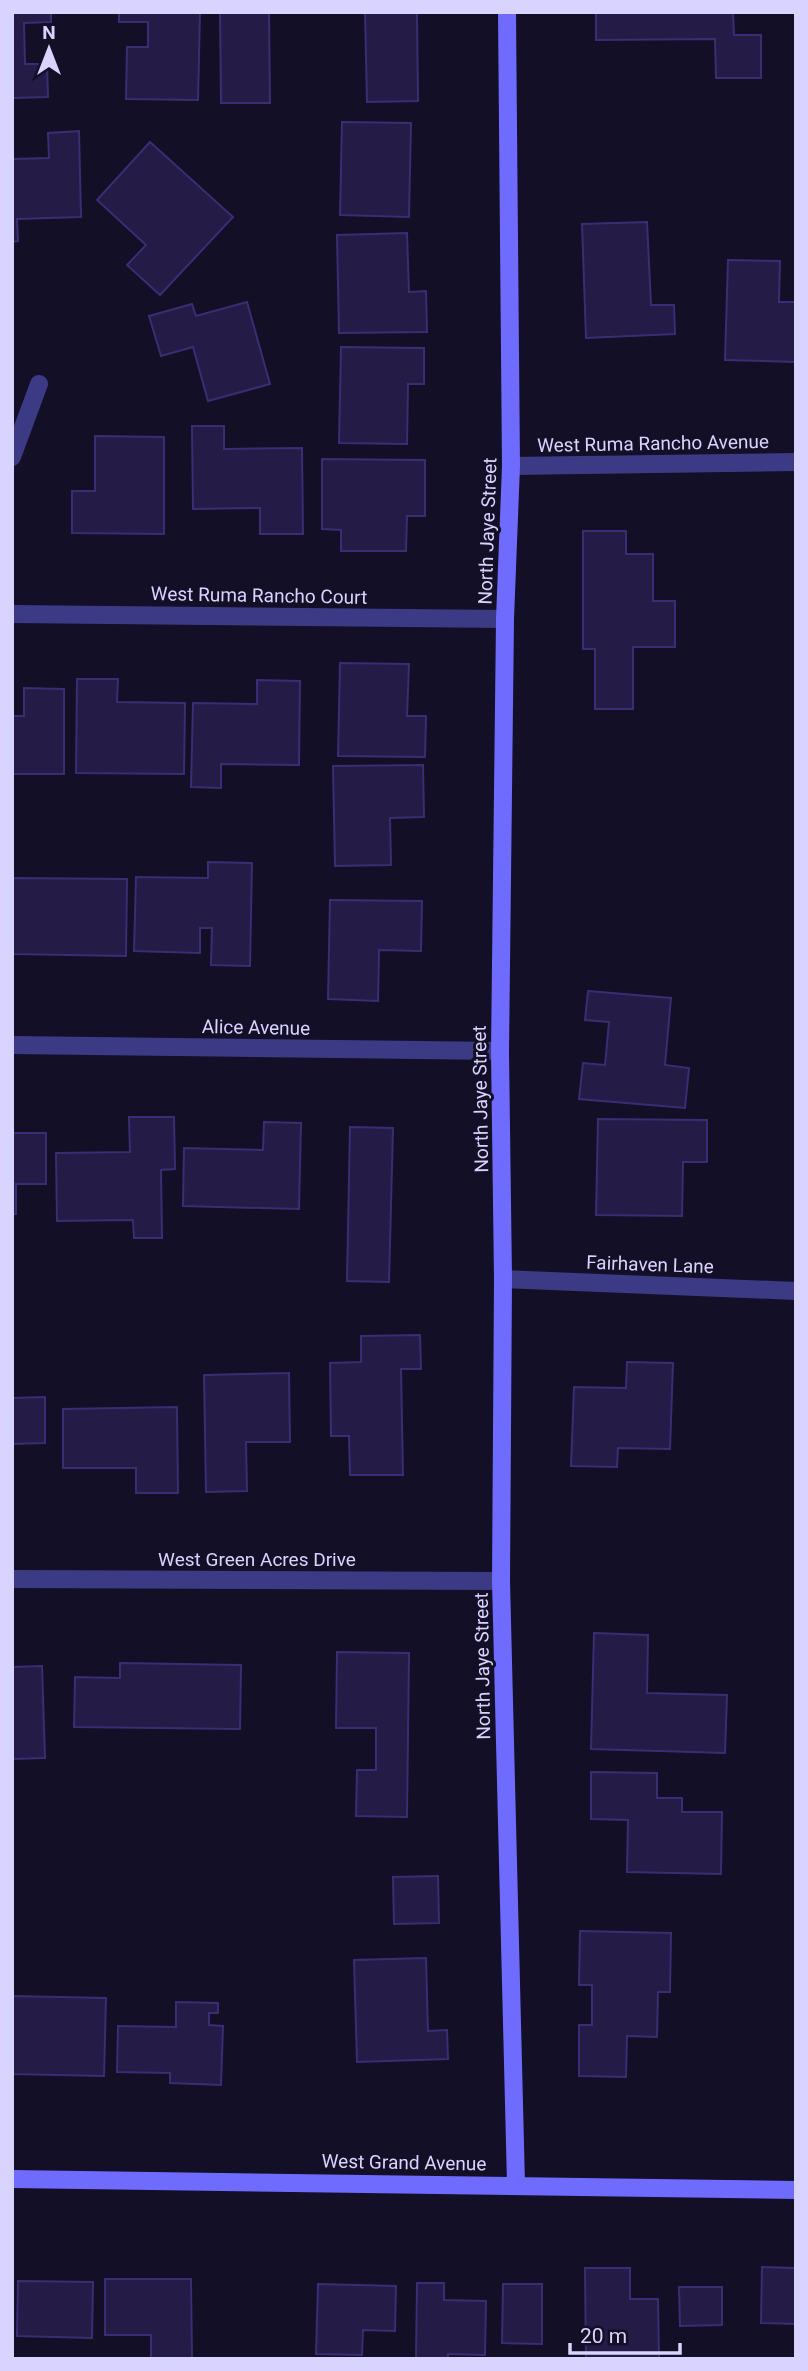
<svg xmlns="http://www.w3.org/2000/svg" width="808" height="2371" font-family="Roboto,sans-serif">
  <rect width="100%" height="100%" fill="#130f26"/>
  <path fill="#241b47" stroke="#3b2d73" stroke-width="2" d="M12,12H51V22L24,23L25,64H47L48,97L12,98Z
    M119,12H200L198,100L126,99L127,47H148V22H119Z
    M220,12H269L270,103H221Z
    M365,12H417L418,101L367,102Z
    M596,12H733L734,35H761V78H716L715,39L596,40Z
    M342,122L411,123L409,217L340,215Z
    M79,131L81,217L17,219L18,241L12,242V159L49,158L48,133Z
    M150,142L233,217L160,295L127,265L146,245L97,200Z
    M647,222L651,305H674L675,334L586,338L582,224Z
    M407,233L409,292L426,291L427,332L339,333L337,235Z
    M728,260L780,261L779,302H796V362L725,360Z
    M247,302L270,384L208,401L193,347L161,356L149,316L192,304L196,316Z
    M341,347L424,348V384H408L407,444L339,443Z
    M192,426H224V449L302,448L303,534H260V508L193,509Z
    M95,436L164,437V534L72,533V491H95Z
    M322,459L425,460V516H407L406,551H341V530L322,529Z
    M583,531H626V554H653V601H675V647H633V709H595V649H583Z
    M340,663L409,664L407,716H426L425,757L338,756Z
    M77,679H118L117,702L185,703L184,774L76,773Z
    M257,680L300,681L299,765L221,764V788L191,787L193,703L257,704Z
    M24,688L64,689V774H12V716H24Z
    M423,765L424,817L390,818L391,865L335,866L333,766Z
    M208,862L252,863L250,966L211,965L212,928H200V953L134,951L136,877L208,878Z
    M12,878L127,879L126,956L12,954Z
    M330,900L422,901L421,951L379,950L378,1001L328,999Z
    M588,991L671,998L665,1065L689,1068L685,1108L579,1099L583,1063L605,1065L609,1022L585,1020Z
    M129,1117H174L175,1169L161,1170L162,1238H134L133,1220L57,1221L56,1153L130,1152Z
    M598,1119L707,1120V1162H683L682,1216L596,1215Z
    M264,1122L301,1123L299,1209L183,1206L184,1148L263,1150Z
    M350,1127L393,1128L389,1282L347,1281Z
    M12,1133H46V1184H16V1214H12Z
    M420,1335L421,1369H401L403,1475H350L349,1436H331L330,1363L361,1362V1336Z
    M627,1362L673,1363L670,1449L618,1448L617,1467L571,1466L574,1387L626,1388Z
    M289,1373L290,1442H246L247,1491L206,1492L204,1375Z
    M45,1397V1443L12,1444V1398Z
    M177,1407L178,1493H136V1468H63V1409Z
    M594,1633L648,1635L647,1693L727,1695L725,1753L591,1749Z
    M337,1652L409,1653L407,1817L356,1816L357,1770H376V1728H336Z
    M120,1663L241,1665L240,1729L74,1727L75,1677L120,1678Z
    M42,1666L45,1758L12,1759V1667Z
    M591,1772L657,1773V1798H682V1812H722L721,1874L627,1872L628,1820L591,1819Z
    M438,1876L439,1923L394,1924L393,1877Z
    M580,1931L671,1933L670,1992H658L657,2037L627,2036L626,2077L579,2076V2025H592V1985H579Z
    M426,1958L428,2031L447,2030L448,2059L357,2062L354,1960Z
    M12,1996L106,1998L104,2076L12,2074Z
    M176,2002L218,2003V2013H209V2025L223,2026L221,2085L170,2083V2073L117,2072L118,2026L176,2027Z
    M762,2267L796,2268V2324L761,2323Z
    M585,2268H630V2299H658L659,2359H586Z
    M105,2279H191L192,2359H151V2335H105Z
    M18,2281L93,2282L92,2338L17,2336Z
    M417,2283H444V2300L486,2301L485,2355L448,2354V2359H416Z
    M318,2284L396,2286L395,2331L363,2330L362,2355L316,2354Z
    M503,2284H542V2344L502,2343Z
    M679,2287H722V2325L680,2326Z"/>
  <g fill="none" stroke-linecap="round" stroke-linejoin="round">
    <path stroke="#3d3a85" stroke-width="18" d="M12,457L39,384
      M511,466L796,462
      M12,614L505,619
      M12,1045L500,1051
      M503,1279L796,1291
      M12,1579L501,1581"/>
    <path stroke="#6f6bff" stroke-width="18" d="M507,12L511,466L505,619L500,1051L503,1279L501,1581L516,2184
      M12,2179L796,2190"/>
  </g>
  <g text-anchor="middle" stroke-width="6" stroke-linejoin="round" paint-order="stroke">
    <g font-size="19" fill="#d9d4ff" stroke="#130f26">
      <text transform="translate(653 443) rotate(-1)" y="7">West Ruma Rancho Avenue</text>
      <text transform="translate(487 531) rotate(-88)" y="7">North Jaye Street</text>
      <text transform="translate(259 595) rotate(1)" y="7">West Ruma Rancho Court</text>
      <text transform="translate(256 1027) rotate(1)" y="7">Alice Avenue</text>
      <text transform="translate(480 1099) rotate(-91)" y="7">North Jaye Street</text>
      <text transform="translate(650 1264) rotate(2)" y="7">Fairhaven Lane</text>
      <text x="257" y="1566">West Green Acres Drive</text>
      <text transform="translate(482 1666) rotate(-91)" y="7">North Jaye Street</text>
      <text transform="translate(404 2162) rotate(1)" y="7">West Grand Avenue</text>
    </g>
  </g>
  <rect width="808" height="2371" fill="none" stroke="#d9d4ff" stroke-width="28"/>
  <g transform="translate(49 49)" stroke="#130f26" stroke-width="5" paint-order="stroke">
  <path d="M0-5L12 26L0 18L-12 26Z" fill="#d9d4ff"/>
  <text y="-10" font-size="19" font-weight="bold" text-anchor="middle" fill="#d9d4ff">N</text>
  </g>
  <path d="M570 2343v10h110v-10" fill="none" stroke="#d9d4ff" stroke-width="3.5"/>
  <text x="580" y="2343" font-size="21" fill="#d9d4ff" stroke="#130f26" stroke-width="5" paint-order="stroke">20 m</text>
</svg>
